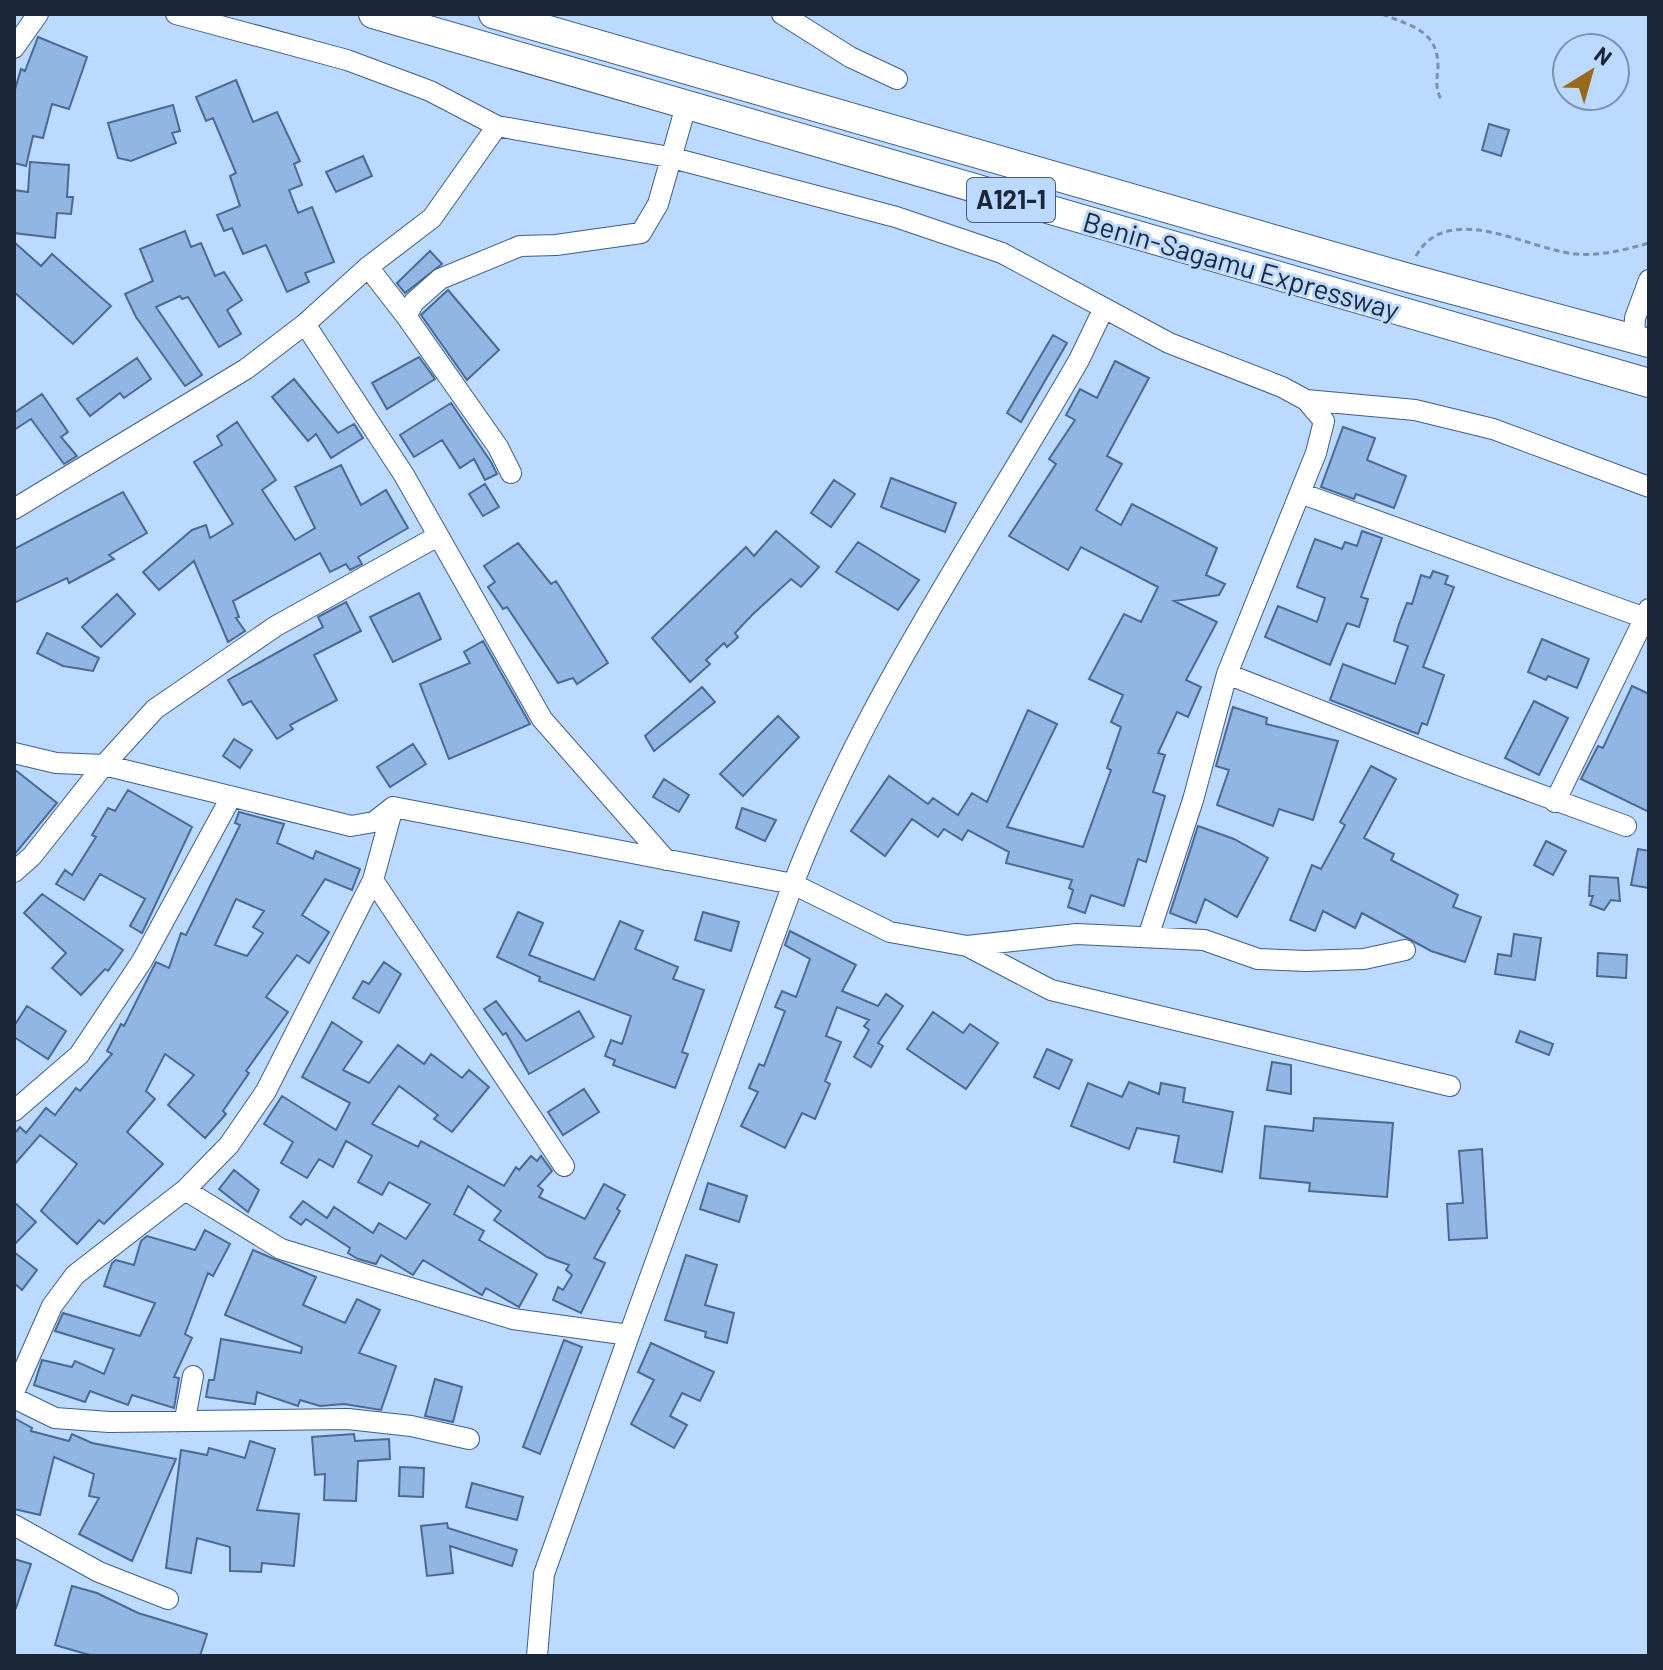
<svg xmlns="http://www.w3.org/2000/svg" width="1663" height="1670" font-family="Barlow,sans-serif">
  <rect width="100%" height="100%" fill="#bcd9ff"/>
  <path fill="#92b6e3" stroke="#4a6a94" stroke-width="2" fill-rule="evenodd" d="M38,37L87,57L69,109L52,104L43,138L33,136L26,166L14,163V93L21,69L25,71Z
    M236,80L253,122L277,112L300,161L294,164L302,185L289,190L298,213L312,207L334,262L305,273L309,282L287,292L266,245L243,254L232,228L224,231L217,215L240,206L230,176L236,173L213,118L206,121L196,97Z
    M173,105L180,131L172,133L176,143L131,161L118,158L108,123Z
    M1489,124L1509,130L1501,156L1482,150Z
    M363,156L372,176L336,192L326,172Z
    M30,162L69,165L67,197H73L71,214L57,213L55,238L14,233V190L28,192Z
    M185,231L191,247L201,243L215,276L224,272L242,300L227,310L241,334L219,347L188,297L182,299L180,296L156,307L202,375L185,386L136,317L125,294L153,281L140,249Z
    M14,242L41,266L52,254L111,306L73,344L14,292Z
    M430,251L442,264L405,293L397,283Z
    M448,290L499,350L467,380L421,315Z
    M1053,335L1067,343L1021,422L1007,413Z
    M419,357L435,379L387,409L372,383Z
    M137,358L151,379L124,398L120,393L90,416L77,399Z
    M1115,361L1149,378L1107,456L1122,464L1096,510L1121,525L1132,504L1217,548L1206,575L1225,584L1219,595L1174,601L1217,622L1186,680L1201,687L1188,717L1177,712L1158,753L1165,755L1153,792L1165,796L1146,862L1138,859L1124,906L1091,895L1085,913L1068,907L1073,890L1069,888L1072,880L1006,863L1009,852L968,830L962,840L944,829L938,837L912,819L885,856L851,831L889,776L928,804L933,798L958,815L972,793L987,802L1028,710L1057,724L1007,827L1083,847L1111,770L1107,768L1121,727L1111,722L1123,695L1089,679L1124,614L1141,622L1158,587L1081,547L1068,570L1009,536L1056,464L1049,459L1075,420L1066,415L1080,389L1097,398Z
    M294,379L338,433L354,424L363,438L331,458L316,434L308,441L272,397Z
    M42,394L68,432L61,437L77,456L64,464L31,419L14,430V413Z
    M451,403L491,462L497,474L485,480L474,459L460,468L442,440L414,457L400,435Z
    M237,422L276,480L262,490L295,540L315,528L295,487L341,465L361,505L386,490L408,528L358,557L362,564L350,570L346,564L330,572L320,553L233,601L239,617L236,618L245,631L228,642L194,561L159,590L143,572L192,530L206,525L210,538L233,524L194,462L222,445L217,436Z
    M1343,427L1375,438L1367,460L1406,476L1394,508L1356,494L1354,499L1321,487Z
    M891,478L956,503L945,532L881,507Z
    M834,480L855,494L831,527L811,513Z
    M485,484L499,507L483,516L469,494Z
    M123,492L147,533L109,555L114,559L69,583L67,578L14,603V549Z
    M776,531L819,567L801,587L791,579L752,615L735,633L738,637L727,647L724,643L706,660L710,664L690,682L652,638L746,547L754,556Z
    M1362,531L1382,538L1361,597L1368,599L1359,627L1347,623L1330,665L1265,637L1278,606L1317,622L1325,598L1297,587L1315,539L1342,549L1345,542L1357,546Z
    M858,542L919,580L898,610L836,572Z
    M518,543L551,584L556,581L608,663L577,684L573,678L558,683L507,607L503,609L488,587L495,582L484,566Z
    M1433,571L1448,576L1445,584L1454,587L1423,667L1444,675L1427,725L1422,723L1418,734L1330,700L1343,664L1395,684L1408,646L1394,641L1399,624L1407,603L1412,604L1421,575L1430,578Z
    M419,593L441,639L393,662L370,617Z
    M117,594L135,614L101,647L82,627Z
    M346,602L361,631L314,655L337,700L290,725L293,729L277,739L251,701L243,705L228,680L323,627L318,617Z
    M47,633L99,658L93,671L63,666L37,653Z
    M1542,639L1589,659L1577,688L1548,676L1546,680L1528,672Z
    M483,641L530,724L449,759L420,684L470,663L464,652Z
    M1632,686L1649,694V812L1581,779L1598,746L1603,748Z
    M702,687L715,702L654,751L645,736Z
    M1534,701L1568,718L1539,775L1505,758Z
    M1233,707L1267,718L1266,724L1338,741L1313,820L1279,809L1273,826L1217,805L1229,770L1216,766Z
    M778,716L799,737L743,796L720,774Z
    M234,739L252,750L240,768L223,756Z
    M413,744L426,764L390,787L377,767Z
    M1371,766L1396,779L1364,838L1394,854L1391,860L1458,895L1453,907L1481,917L1465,962L1431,951L1362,913L1355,928L1323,911L1315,931L1290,920L1312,865L1321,869L1345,825L1340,822Z
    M14,769L57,803L14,855Z
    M664,779L689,795L679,812L653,797Z
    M128,790L192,827L142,933L130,926L145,899L100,874L84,900L56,884L65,870L72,875L96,837L92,835L108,808L115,811Z
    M742,808L776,820L765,841L736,828Z
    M239,812L284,824L277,843L313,859L316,851L360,869L352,890L325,879L302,915L329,932L309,963L297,955L266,997L288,1012L246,1071L249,1073L223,1111L226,1114L205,1138L168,1105L194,1075L165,1054L146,1091L155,1099L127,1132L163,1164L104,1224L99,1220L77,1244L41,1211L77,1164L40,1135L14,1165V1134L20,1127L26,1133L46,1108L55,1115L76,1088L80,1091L112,1054L107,1051L121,1024L124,1026L156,962L169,968L181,933L186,935L240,825L235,823ZM236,899L264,911L253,927L263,933L247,956L215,945Z
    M1198,826L1234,839L1268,858L1237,917L1205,899L1196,923L1170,913Z
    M1546,841L1566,851L1553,875L1534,865Z
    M1638,849L1649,851V888L1631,885Z
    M1590,876L1618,878L1620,901L1611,900L1604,910L1590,905L1593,896H1589Z
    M42,894L123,950L108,971L105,969L81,995L52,968L66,953L24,913Z
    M518,912L543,923L529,955L594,980L620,921L643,931L635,949L678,967L673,979L704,990L682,1052L688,1054L675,1088L613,1065L615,1060L605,1056L611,1040L622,1044L631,1016L539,981L540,977L497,957Z
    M703,912L739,922L731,951L695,940Z
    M790,931L856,965L842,991L878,1006L886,994L903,1006L878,1043L883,1046L871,1067L854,1057L869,1030L864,1026L869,1020L837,1007L826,1036L841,1042L825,1081L830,1084L815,1119L802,1113L785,1148L741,1126L758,1092L749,1088L759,1064L764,1066L785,1011L775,1007L782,991L796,997L810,959L785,945Z
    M1514,934L1541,938L1535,980L1495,974L1498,954L1511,956Z
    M1598,953L1627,955L1626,978L1597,976Z
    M384,962L401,974L379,1013L353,998L363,981L369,984Z
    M496,1001L526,1041L579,1011L594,1037L529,1074L506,1033L503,1035L484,1009Z
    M27,1006L66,1031L48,1059L14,1037V1026Z
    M933,1012L963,1033L970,1024L998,1043L966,1089L907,1049Z
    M332,1022L362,1042L343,1070L369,1083L398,1045L424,1064L431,1054L462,1078L469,1070L489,1087L452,1132L434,1119L438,1115L399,1086L372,1124L418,1147L421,1141L504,1186L516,1167L519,1170L531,1156L537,1161L541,1156L552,1171L538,1186L543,1190L539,1197L585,1219L604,1184L625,1195L617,1209L620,1211L594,1258L605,1263L581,1313L553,1300L558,1287L563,1290L572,1275L566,1270L569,1265L547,1257L494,1220L501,1211L468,1186L454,1214L484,1231L479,1240L537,1274L519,1307L486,1288L482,1295L423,1260L413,1275L381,1255L376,1264L358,1259L348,1253L350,1248L306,1219L301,1225L290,1217L303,1201L327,1218L334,1207L373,1233L379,1223L406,1239L430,1204L389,1182L382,1195L358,1182L372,1156L346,1141L333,1167L319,1159L307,1178L281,1163L293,1142L264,1124L282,1096L336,1130L350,1103L302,1077Z
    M1520,1031L1553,1044L1549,1055L1516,1042Z
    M1047,1049L1072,1060L1059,1089L1034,1077Z
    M1272,1062L1291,1065V1094L1267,1090Z
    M1129,1082L1159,1094L1161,1083L1185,1088L1183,1102L1233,1112L1222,1172L1174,1162L1179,1136L1137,1128L1129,1149L1071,1126L1088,1083L1122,1097Z
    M584,1089L599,1112L563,1135L548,1112Z
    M1314,1118L1393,1123L1387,1197L1309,1191L1310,1183L1260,1178L1265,1126L1313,1131Z
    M1482,1149L1487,1238L1449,1240L1447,1204L1463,1203L1459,1151Z
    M234,1170L259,1190L248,1212L219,1189Z
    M708,1183L747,1196L739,1222L700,1209Z
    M14,1202L36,1222L14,1245Z
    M205,1230L230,1244L213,1276L208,1273L185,1334L192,1338L174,1377L179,1378L174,1408L132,1395L128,1405L90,1391L85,1402L34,1385L42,1360L72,1367L75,1361L104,1374L114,1349L55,1331L63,1313L140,1336L155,1303L104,1286L112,1263L116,1260L134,1265L141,1241L147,1236L195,1250Z
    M253,1250L316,1277L303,1305L345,1323L357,1299L380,1310L359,1353L396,1366L381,1410L344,1404L320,1406L300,1400L298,1406L257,1392L255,1404L206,1397L209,1380H214L221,1339L301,1353L302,1347L225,1315Z
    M14,1252L37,1270L22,1290L14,1283Z
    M686,1255L717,1265L705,1305L734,1313L727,1343L705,1337L706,1332L665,1320Z
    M564,1340L582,1347L540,1454L523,1447Z
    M651,1343L714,1372L700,1401L682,1393L670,1416L687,1425L674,1448L631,1424L654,1380L638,1372Z
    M435,1379L462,1387L453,1422L425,1416Z
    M14,1418L32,1428L31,1431L69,1441L72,1434L92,1443L176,1459L132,1561L79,1534L99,1498L89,1496L94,1474L54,1457L40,1515L14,1509Z
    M354,1434L355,1441L389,1439L390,1459L358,1461L356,1501L324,1500L325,1474L315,1475L312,1437Z
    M250,1441L275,1449L257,1510L299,1514L294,1566L262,1563L261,1572L230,1571V1547L197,1538L191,1573L166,1568L181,1450L207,1455L209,1448L245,1458Z
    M400,1467L424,1468L423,1497L399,1496Z
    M472,1483L523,1497L517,1520L466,1507Z
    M447,1523L448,1528L517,1550L512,1566L450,1546L453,1573L427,1576L421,1526Z
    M14,1559L31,1564L16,1608L14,1607Z
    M72,1586L97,1593L138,1613L207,1634L200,1656H93L55,1645Z"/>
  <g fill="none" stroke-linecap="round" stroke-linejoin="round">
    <g stroke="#3e5e86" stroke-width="22">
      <path id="minor" d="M176,14L347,60L430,91L497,126L669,157L896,217L1002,253L1169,343L1282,387L1306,400L1324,421L1316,453L1227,674L1193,800L1148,937
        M782,14L850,57L897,79
        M14,48L38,14
        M368,267L406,316L414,302L440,279L520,246L556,245L641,233L658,204L686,106
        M406,316L498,447L511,473
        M305,324L404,475L542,719L666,860
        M1634,339L1635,318L1649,280
        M1306,400L1415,410L1493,429L1649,487
        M1300,493L1645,618
        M14,509L246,369L305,324L368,267L432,218L497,126
        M1227,674L1459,765L1626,826
        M14,753L56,763L104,765L351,826L374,822L393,807L793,884L629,1335L513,1319L281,1249L185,1190
        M1555,802L1649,609
        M14,872L32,856L104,765L155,709L276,626L438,536
        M373,880L564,1166
        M793,884L890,932L967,946L1051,990L1450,1086
        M789,895C858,709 980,532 1079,360L1103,310
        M967,946L1077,934L1204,940L1258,959L1306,961L1364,959L1405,950
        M14,1111L79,1055L142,961L230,799
        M14,1392L52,1306L75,1275L185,1190L229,1145L266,1091L373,880L393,807
        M14,1398L55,1418L109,1422L348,1419L411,1426L469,1439
        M185,1419L193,1376
        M14,1525L99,1572L168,1599
        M537,1656L544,1574L633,1324"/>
    </g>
    <g stroke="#3e5e86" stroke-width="30">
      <path id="highway" d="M373,14L1649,383
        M493,14L1405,277L1649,343"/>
    </g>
    <path stroke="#7a91af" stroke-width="3" stroke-dasharray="6 4" stroke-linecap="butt" d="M1382,14C1411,26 1438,30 1438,67C1437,80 1435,88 1441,99
      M1416,256C1448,199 1529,250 1576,254C1602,256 1624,250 1649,243"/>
    <use href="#minor" stroke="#fff" stroke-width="20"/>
    <use href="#highway" stroke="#fff" stroke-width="28"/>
  </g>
  <g text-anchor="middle" stroke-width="6" stroke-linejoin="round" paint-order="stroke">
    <rect fill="#bcd9ff" stroke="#4a5c74" stroke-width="2" x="967" y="178" width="88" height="44" rx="6"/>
    <g font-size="26" font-weight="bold" fill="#192739">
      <text x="1011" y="209">A121-1</text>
    </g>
    <g font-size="28" fill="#192739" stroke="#bcd9ff">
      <text transform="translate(1241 266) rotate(16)" y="10">Benin-Sagamu Expressway</text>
    </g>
  </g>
  <rect width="1663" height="1670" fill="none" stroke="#192739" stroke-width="32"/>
  <g transform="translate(1591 72) rotate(37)"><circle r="38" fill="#bcd9ff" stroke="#7b92b0" stroke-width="2"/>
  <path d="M0-6L14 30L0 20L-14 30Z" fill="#98691a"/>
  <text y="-12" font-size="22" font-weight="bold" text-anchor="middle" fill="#192739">N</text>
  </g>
</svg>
